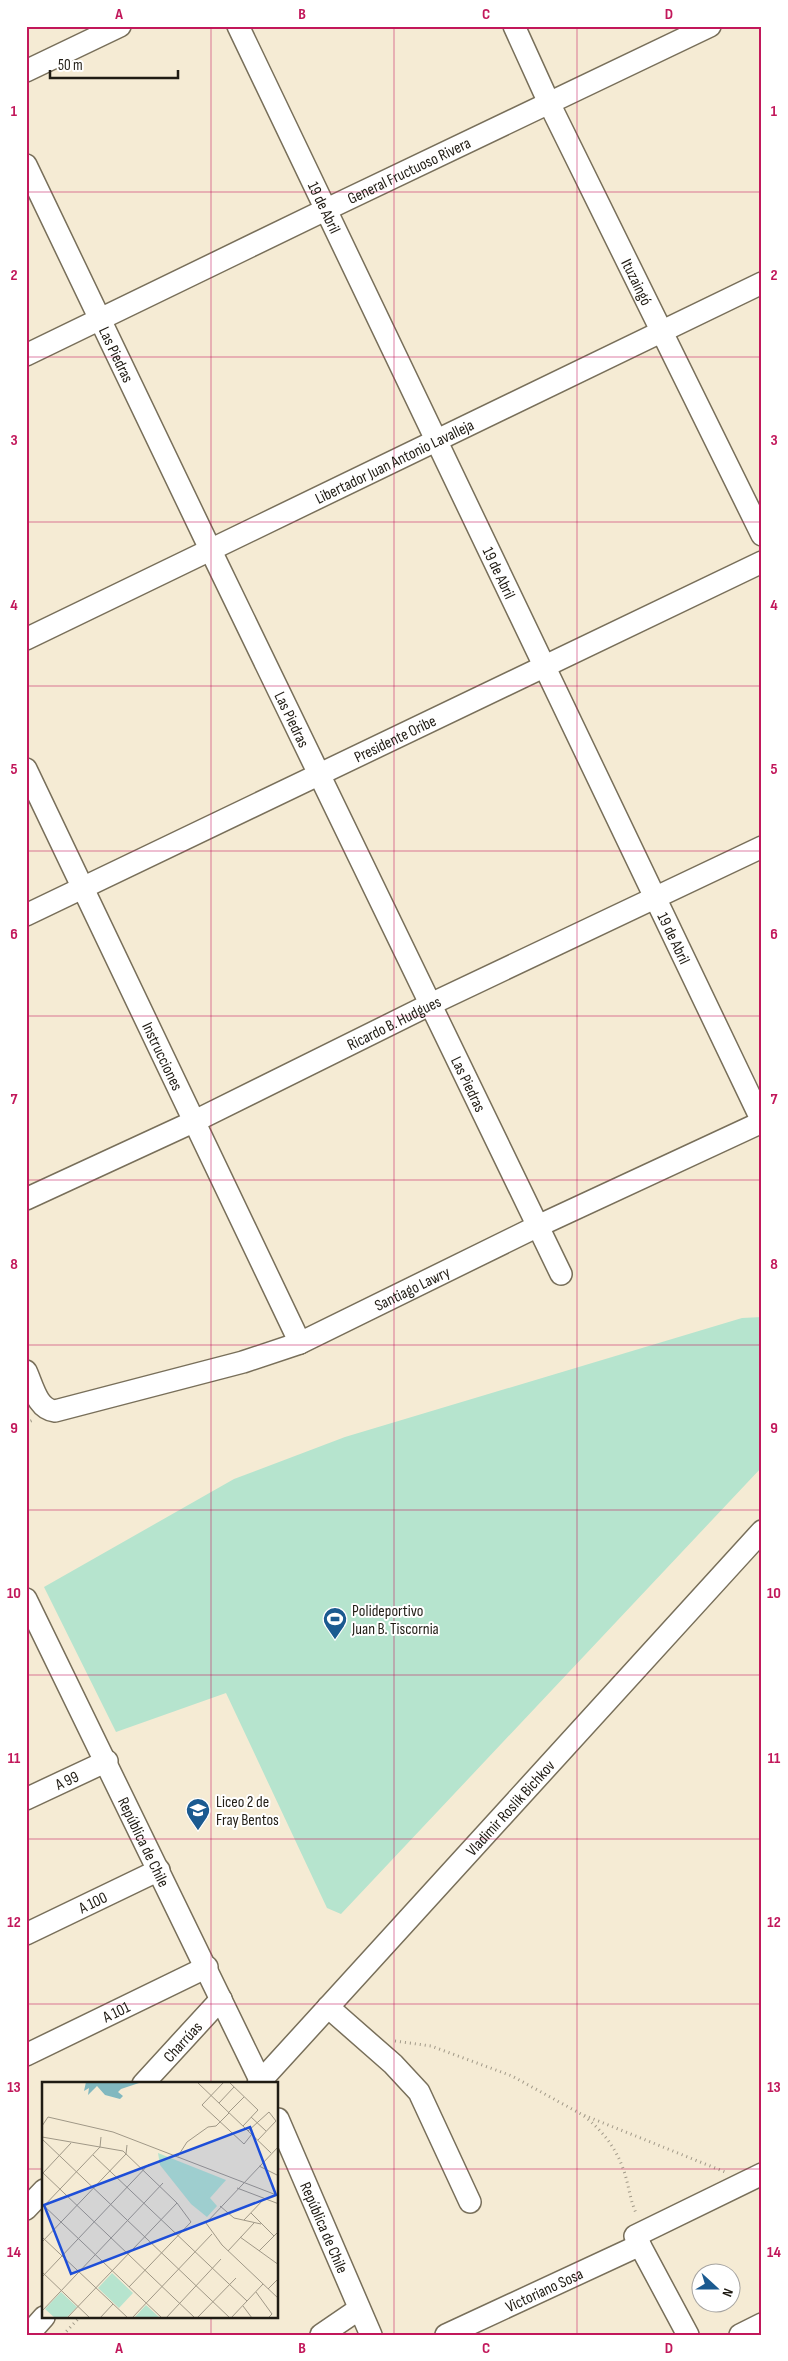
<svg xmlns="http://www.w3.org/2000/svg" width="788" height="2361" font-family="'Sofia Sans Condensed',sans-serif">
  <rect width="100%" height="100%" fill="#f5ebd4"/>
  <path fill="#b6e4ce" d="M762,1317V1467L341,1914L327,1908L226,1693L116,1732L44,1587L234,1479L345,1437L742,1318Z"/>
  <g fill="none" stroke-linecap="round" stroke-linejoin="round">
    <g stroke="#786f5a" stroke-width="24">
      <g id="minor">
        <path id="s1" d="M238,26L762,1121"/>
        <path id="s2" d="M514,26L549,103L762,535"/>
        <path d="M26,71L120,26"/>
        <path id="s3" d="M26,165L211,551L561,1274"/>
        <path id="s4" d="M26,355L325,210L710,26"/>
        <path id="s5" d="M26,639L762,283"/>
        <path id="s6" d="M26,769L300,1343"/>
        <path id="s7" d="M26,915L762,562"/>
        <path id="s8" d="M26,1199L195,1121L431,1004L762,847"/>
        <path id="s9" d="M26,1371C33,1386 37,1409 55,1411L243,1362L300,1343L538,1226L762,1122"/>
        <path id="s10" d="M26,1599L262,2084"/>
        <path id="s11" d="M26,1799L107,1761"/>
        <path id="s12" d="M26,1934L159,1870"/>
        <path d="M328,2007L393,2064L419,2092L470,2202"/>
        <path id="s13" d="M26,2055L207,1967"/>
        <path id="s14" d="M143,2084L221,1999"/>
        <path id="s15" d="M258,2084L762,1531"/>
        <path id="s16" d="M278,2119L371,2335"/>
        <path d="M26,2209L44,2190"/>
        <path d="M28,2335L44,2317"/>
        <path d="M321,2335L359,2309"/>
        <path id="s17" d="M446,2335L640,2245"/>
        <path d="M688,2335L635,2236L762,2174"/>
        <path d="M740,2335L762,2324"/>
      </g>
    </g>
    <path stroke="#a19988" stroke-width="3" stroke-dasharray="1 4" stroke-linecap="butt" d="M26,1423L33,1420
      M395,2041L431,2046L512,2076L581,2114L725,2172
      M584,2116C603,2131 616,2148 624,2171C629,2186 630,2201 637,2215
      M63,2335L80,2317"/>
    <use href="#minor" stroke="#fff" stroke-width="21"/>
  </g>
  <path fill="none" stroke="#c2185b" stroke-width="1" stroke-opacity="0.55" d="M211,26V2084M394,26V2335M577,26V2335M26,192H762M26,357H762M26,522H762M26,686H762M26,851H762M26,1016H762M26,1180H762M26,1345H762M26,1510H762M26,1675H762M26,1839H762M26,2004H762M26,2169H44M278,2169H762M211,2317V2335"/>
  <defs>
    <g id="stadium-pin" transform="scale(1.25)"><path d="M0 17L-7.5 6A9.5 9.5 0 1 1 7.5 6Z" fill="#1b5a90" stroke="#fff"/><path d="M0-5a6.5 5 0 1 0 0 10a6.5 5 0 1 0 0-10ZM-3.5-1.8h7v3.6h-7Z" fill="#fff"/></g>
    <g id="school-pin" transform="scale(1.25)"><path d="M0 17L-7.5 6A9.5 9.5 0 1 1 7.5 6Z" fill="#1b5a90" stroke="#fff"/><path d="M0-5L7-2L0 1L-7-2ZM-4 1L0 2.5L4 1V4Q0 6-4 4Z" fill="#fff"/></g>
  </defs>
  <g fill-rule="evenodd">
    <use href="#stadium-pin" x="335" y="1619"/>
    <use href="#school-pin" x="198" y="1810"/>
  </g>
  <g text-anchor="middle" stroke-width="4" stroke-linejoin="round" paint-order="stroke">
    <g font-size="16" fill="#201c14" stroke="#fff">
      <text dy="6" stroke="none"><textPath href="#s4" startOffset="425">General Fructuoso Rivera</textPath></text>
      <text dy="6" stroke="none"><textPath href="#s1" startOffset="201">19 de Abril</textPath></text>
      <text dy="6" stroke="none"><textPath href="#s2" startOffset="284">Ituzaingó</textPath></text>
      <text dy="6" stroke="none"><textPath href="#s3" startOffset="210">Las Piedras</textPath></text>
      <text dy="6" stroke="none"><textPath href="#s5" startOffset="409">Libertador Juan Antonio Lavalleja</textPath></text>
      <text dy="6" stroke="none"><textPath href="#s1" startOffset="606">19 de Abril</textPath></text>
      <text dy="6" stroke="none"><textPath href="#s3" startOffset="615">Las Piedras</textPath></text>
      <text dy="6" stroke="none"><textPath href="#s7" startOffset="409">Presidente Oribe</textPath></text>
      <text dy="6" stroke="none"><textPath href="#s1" startOffset="1011">19 de Abril</textPath></text>
      <text dy="6" stroke="none"><textPath href="#s8" startOffset="408">Ricardo B. Hudgues</textPath></text>
      <text dy="6" stroke="none"><textPath href="#s6" startOffset="318">Instrucciones</textPath></text>
      <text dy="6" stroke="none"><textPath href="#s3" startOffset="1020">Las Piedras</textPath></text>
      <text dy="6" stroke="none"><textPath href="#s9" startOffset="431">Santiago Lawry</textPath></text>
      <text dy="6" stroke="none"><textPath href="#s11" startOffset="45">A 99</textPath></text>
      <text dy="6" stroke="none"><textPath href="#s15" startOffset="374">Vladimir Roslik Bichkov</textPath></text>
      <text dy="6" stroke="none"><textPath href="#s10" startOffset="270">República de Chile</textPath></text>
      <text dy="6" stroke="none"><textPath href="#s12" startOffset="74">A 100</textPath></text>
      <text dy="6" stroke="none"><textPath href="#s13" startOffset="100">A 101</textPath></text>
      <text dy="6" stroke="none"><textPath href="#s14" startOffset="58">Charrúas</textPath></text>
      <text dy="6" stroke="none"><textPath href="#s16" startOffset="118">República de Chile</textPath></text>
      <text dy="6" stroke="none"><textPath href="#s17" startOffset="108">Victoriano Sosa</textPath></text>
    </g>
    <g font-size="16" fill="#201c14" stroke="#fff" text-anchor="start">
      <text x="352" y="1616">Polideportivo<tspan x="352" dy="18">Juan B. Tiscornia</tspan></text>
      <text x="216" y="1807">Liceo 2 de<tspan x="216" dy="18">Fray Bentos</tspan></text>
    </g>
  </g>
  <g transform="translate(42 2082)">
    <rect width="236" height="236" fill="#f5ebd4"/>
    <path d="M116,71L184,98L168,116L175,124L165,135L149,122L118,83ZM70,191L91,211L77,226L56,206ZM19,210L35,225L24,236H13L3,227ZM104,223L118,236H92Z" fill="#b6e4ce"/>
    <path d="M44,0H100L79,7L76,10L81,14L78,17L63,13L55,4L46,13L47,6L42,9Z" fill="#81b8bf"/>
    <path fill="none" stroke="#a09887" stroke-width="1" d="M155,0L229,71M182,0L160,23L202,62L210,52M187,0L216,28L201,44M177,21L192,5M186,31L202,15M209,35L224,49M0,44L6,35L71,50L237,114M206,49L227,30L234,39L216,58M0,55L81,69L135,121L149,140L87,205M0,57L188,236M237,64L164,141L180,163L237,217M51,73L205,219M136,74L145,60L166,45L174,44L187,31M217,84L237,94M0,90L153,236M1,91L29,61M195,106L237,122M0,122L120,236M178,124L192,136L219,142M0,126L58,65L59,55M209,131L232,154M202,138L222,117M0,155L86,236M198,155L237,183M0,160L84,72L85,63M186,169L212,141M217,169L237,149M0,190L48,236M0,195L107,82M226,207L237,196M214,210L230,232L226,236M201,224L210,236M0,229L121,101M25,236L135,121M58,236L71,222M90,236L170,152M124,236L179,177M155,236L194,196M189,236L221,202"/>
    <path fill="#1d4ed8" fill-opacity="0.15" stroke="#1d4ed8" stroke-width="2.5" d="M208,45L234,113L29,192L2,123Z"/>
    <rect width="236" height="236" fill="none" stroke="#201c14" stroke-width="2.5"/>
  </g>
  <rect width="788" height="2361" fill="none" stroke="#ffffff" stroke-width="55"/>
  <g transform="translate(716 2288) rotate(111)"><circle r="24" fill="#ffffff" stroke="#a6a4a1"/>
  <path d="M0-4L9 19L0 12L-9 19Z" fill="#1b5a90"/>
  <text y="-8" font-size="14" font-weight="bold" text-anchor="middle" fill="#201c14">N</text>
  </g>
  <path d="M50 70v8h128v-8" fill="none" stroke="#201c14" stroke-width="2.5"/>
  <text x="58" y="70" font-size="15" fill="#201c14" stroke="#ffffff" stroke-width="4" paint-order="stroke">50 m</text>
  <rect x="28" y="28" width="732" height="2306" fill="none" stroke="#c2185b" stroke-width="2"/>
  <g font-size="16" text-anchor="middle" font-weight="bold" fill="#c2185b">
    <text x="119" y="19">A</text>
    <text x="302" y="19">B</text>
    <text x="486" y="19">C</text>
    <text x="669" y="19">D</text>
    <text x="14" y="116">1</text>
    <text x="774" y="116">1</text>
    <text x="14" y="280">2</text>
    <text x="774" y="280">2</text>
    <text x="14" y="445">3</text>
    <text x="774" y="445">3</text>
    <text x="14" y="610">4</text>
    <text x="774" y="610">4</text>
    <text x="14" y="774">5</text>
    <text x="774" y="774">5</text>
    <text x="14" y="939">6</text>
    <text x="774" y="939">6</text>
    <text x="14" y="1104">7</text>
    <text x="774" y="1104">7</text>
    <text x="14" y="1269">8</text>
    <text x="774" y="1269">8</text>
    <text x="14" y="1433">9</text>
    <text x="774" y="1433">9</text>
    <text x="14" y="1598">10</text>
    <text x="774" y="1598">10</text>
    <text x="14" y="1763">11</text>
    <text x="774" y="1763">11</text>
    <text x="14" y="1927">12</text>
    <text x="774" y="1927">12</text>
    <text x="14" y="2092">13</text>
    <text x="774" y="2092">13</text>
    <text x="14" y="2257">14</text>
    <text x="774" y="2257">14</text>
    <text x="119" y="2353">A</text>
    <text x="302" y="2353">B</text>
    <text x="486" y="2353">C</text>
    <text x="669" y="2353">D</text>
  </g>
</svg>
